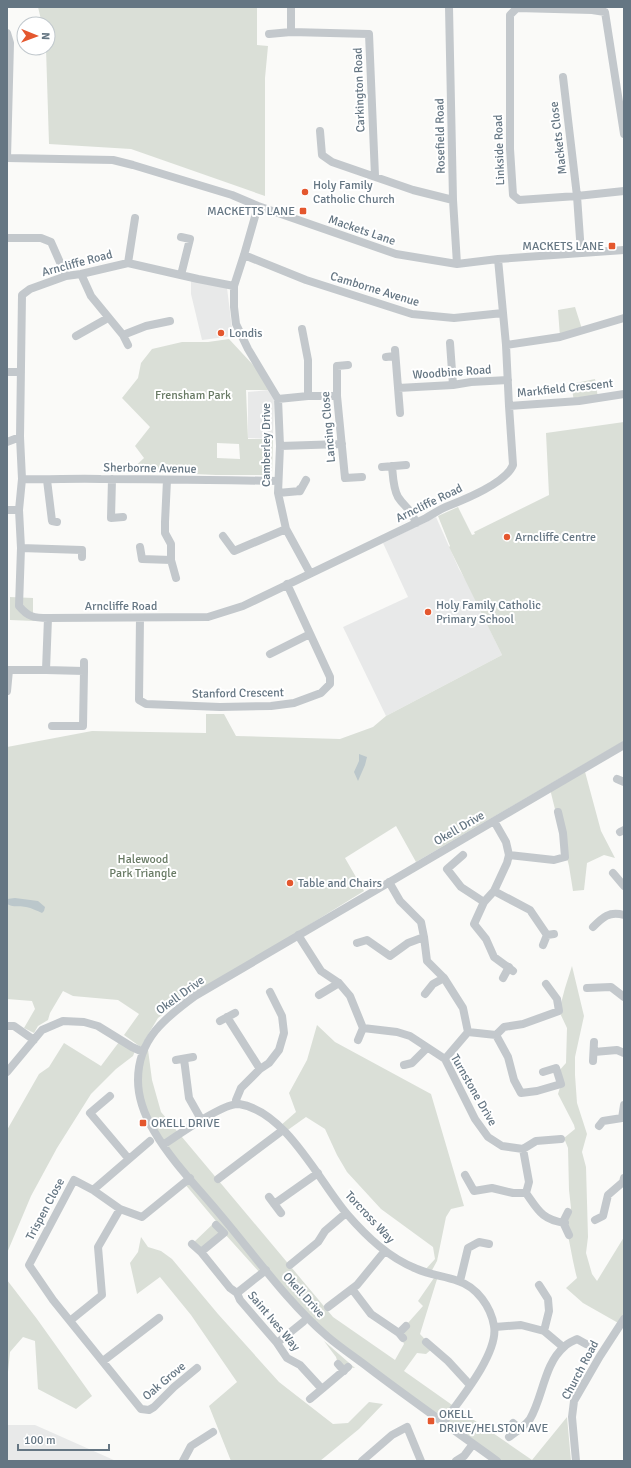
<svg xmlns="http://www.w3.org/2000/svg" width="631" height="1468" font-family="Signika,sans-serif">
  <rect width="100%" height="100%" fill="#fafaf8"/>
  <path fill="#e8e9e9" d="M191,281L227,288L233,336L202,340L191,294Z
    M269,390L274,398L273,439L248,438V392Z
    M436,517L459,569L467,582L502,655L386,716L343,627L408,597L383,543Z
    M7,1425H35L116,1461H7Z"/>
  <path fill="#dadfd7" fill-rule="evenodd" d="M38,7H257V45L268,46L265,78V196L131,149L49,144L46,48H48V24H42Z
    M575,307L582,329L560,337L558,310Z
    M229,339L255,367L269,390H246L248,439H273L272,475H216L130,471L144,458L135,446L150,427L122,398L138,378L141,363L152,349L182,342H208ZM217,443L239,444L240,459L217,458Z
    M595,379L598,398L574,401L571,384Z
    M624,422V741L416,862L396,826L345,858L364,891L249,962L182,1000L158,1018L143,1043L142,1048L124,1035L139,1014L118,1000L73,996L63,991L50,1013L48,1020L38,1026L34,1033L24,1028L35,1009L32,1001L7,999V747L92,731L206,733V714H224L236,736L340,739L373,727L386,716L502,655L449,547L450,546L438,516L458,507L472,535L475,534L474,532L549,495L546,433Z
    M10,597L33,598V617L35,621L10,620Z
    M584,768L601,831L615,858L604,855L587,863L584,890L573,891L569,866L550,789Z
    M572,966L584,1016L575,1057V1075L577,1103L587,1134L582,1152L586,1167L588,1237L586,1253L592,1274L597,1281L624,1237V1320L620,1324L583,1303L566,1288L577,1278C572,1260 570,1241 565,1223L571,1208L569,1190L568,1148L564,1138L575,1129L574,1125L558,1094L561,1084L558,1072L566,1063L567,1028L559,1011L565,988Z
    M317,1025L335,1042L431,1094L464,1206L451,1209L446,1217L437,1261L431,1272L424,1271L435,1259L433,1247L381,1209L347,1172L337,1155L325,1129L306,1117L285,1132L280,1126L296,1112L289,1093L307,1060Z
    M119,1042L135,1051L133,1056L116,1069L91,1094L57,1148L31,1196L7,1253V1130L39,1074L49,1067L64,1043L101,1066Z
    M147,1042L152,1080L161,1112L333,1317L395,1360L404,1344L399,1333L423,1306L418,1301L436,1275L438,1276L420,1334L433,1348L426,1354L417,1353L404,1371L455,1407L532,1460L567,1417L571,1461H497L328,1337L266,1270L261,1274L224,1233L201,1252L192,1244L216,1221L184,1183L190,1178L145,1114L138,1080Z
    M141,1237L148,1247L161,1251L172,1259L218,1314L279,1382L333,1424L348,1423L369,1402L383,1404L359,1429L320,1461H231L209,1406L237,1382L191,1315L160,1277L137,1294L130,1263L138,1252Z
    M7,1280L37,1319L92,1396L76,1409L38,1389L35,1341L23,1337L10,1352L7,1382V1425Z
    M324,1341L355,1368L348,1367L338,1364L336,1357Z"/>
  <path fill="#bbc7cb" d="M359,754L367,757L365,765L358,781L354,772L359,761Z
    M15,898L38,901L45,907L44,911L42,913C37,911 32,908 26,907C18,905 15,908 7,904V899Z"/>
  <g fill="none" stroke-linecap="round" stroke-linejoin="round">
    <path stroke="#c3c8cc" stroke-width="8" d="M291,7V32L369,34L375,176
      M449,7L453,200L457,264
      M7,33L10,43L7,158
      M269,34L291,32
      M563,77L577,196L624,191
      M320,131L322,155L332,162L413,190L453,200
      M7,158L113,160L133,165L232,195L258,206L396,254L457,264L498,259L624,250
      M258,206L244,255L234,286V307L236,324L248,349L278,399L280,446L278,493L286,529L310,573
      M181,237L190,239L181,275
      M7,238H41L51,242L66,276
      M581,253L577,196L519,200L513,195L510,149V15L517,8L592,10L605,12L624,134
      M244,255L306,280L412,314L454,318L503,313
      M128,263L135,218
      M81,274L91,296L123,335L146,326L170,321
      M234,286L198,279L128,263L81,274L66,276L30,289L22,295L20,437L22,479L19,510L21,548L19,606C28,617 34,618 48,618L208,617L243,606L426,518C433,514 440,509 448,506C466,499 506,483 513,465L509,406L506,345L498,259
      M302,329L308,360V396
      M123,335L128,345
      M76,336L108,318
      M450,343L453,385
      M506,345L560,337L624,318
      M395,350L400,413
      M386,357L395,356
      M348,365L337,366V396L345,478L362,477
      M7,372H21
      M398,388L453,385L471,382L508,380
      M278,399L308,396H337
      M509,406L579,401L624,394
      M7,442L20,437
      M280,446L342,444
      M392,466C393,476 393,488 398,497C405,508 411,508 416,523
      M382,467L406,465
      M22,479C48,480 75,478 101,479C160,479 219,480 278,481
      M112,479L111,518L123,517
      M47,480L52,521L57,522
      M300,491L306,480
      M278,493L300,491V489
      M7,510H19
      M223,536L234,551L286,529
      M140,547L142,559L171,560V544L165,533V522L167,480
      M21,548L82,550V557
      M171,560L176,578
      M48,618L46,670L84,671L83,726H52
      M140,618L139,700L146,704L220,707L271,706L294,703L321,693L330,684V677L287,584
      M270,654L310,634
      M84,662V671
      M7,670H46
      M7,691L9,670
      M617,779L624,782
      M494,821L506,842L509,855L507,863L494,891L484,902L474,924L486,939L494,957L513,971
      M620,832L624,830
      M463,855L447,869L461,887L484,902
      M509,855L554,860L565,857L563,833L558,812
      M613,873L624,886
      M389,882L400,901L421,922L424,937L427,961L444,978L463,1008L468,1032L445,1059
      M494,891L530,910L547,935L554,934
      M593,927C603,917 609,911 624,915
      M298,935L321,971L339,983L350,996L363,1028L397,1032L410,1036L445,1059L475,1119L488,1137L502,1146L523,1149L536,1141L561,1139
      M357,943L367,940L390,956L408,943L424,937
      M543,945L547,935
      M503,978L509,967
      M587,988L611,987L624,997
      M425,994L433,984L444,978
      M319,995L339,983
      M227,1017L260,1069
      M220,1021L235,1013
      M7,1026H14L34,1040
      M468,1032L496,1035L508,1057L514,1080L521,1093L537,1091L561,1084L556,1068L543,1072
      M496,1035L504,1027L523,1024L559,1011L557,999L546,984
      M358,1040L363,1028
      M594,1052L617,1050L624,1053
      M184,1059L189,1098L202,1121
      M176,1060L193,1057
      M593,1061L594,1042
      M404,1065L412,1063L427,1048
      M7,1072L42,1030L63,1021L84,1022L98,1026L132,1047L143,1052
      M110,1096L90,1113L128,1158
      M238,1104L236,1100L241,1088L260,1069L269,1063L279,1050L284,1033L282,1016L270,992
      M622,1118L624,1105
      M599,1126L603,1121L622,1118
      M163,1145C176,1136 225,1102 239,1104C286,1111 319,1181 347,1214C367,1237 389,1258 417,1269C430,1275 445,1276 458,1281C477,1287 491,1307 494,1326C499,1353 459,1401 443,1423
      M523,1149L529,1182L526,1193C538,1210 542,1220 565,1223
      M465,1175L474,1191L492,1188L513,1193H526
      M190,1178L142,1217L120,1209L93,1190L74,1180L29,1265L53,1300L141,1409L149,1410L154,1407L174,1387L197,1368
      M218,1179L283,1130
      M93,1190L150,1141
      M269,1197L281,1213
      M274,1204L318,1173
      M568,1212L563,1222L569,1235
      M595,1220L603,1216L608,1195L623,1182L624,1178
      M216,1225L224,1233L201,1252L230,1288L237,1293
      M192,1244L201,1252
      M290,1265L318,1242L325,1231L346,1213
      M266,1270L237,1293L240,1300L277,1343L287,1358L300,1365L322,1389L348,1367
      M460,1281L468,1248L479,1242L489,1244
      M539,1285L548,1299L549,1311L544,1331
      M352,1289L371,1314L399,1333L403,1338
      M328,1307L357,1285L384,1252
      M71,1320L102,1295L98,1247L120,1209
      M495,1327L521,1325L544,1331L563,1347
      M399,1333L406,1326
      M426,1342L448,1361L470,1385
      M277,1343L303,1322
      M103,1361L159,1318
      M338,1364L344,1371
      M310,1399L322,1389
      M513,1423L520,1429
      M509,1437C516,1432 525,1426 530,1419C543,1397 544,1364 564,1347C567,1343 573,1341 577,1339L586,1344
      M183,1461L191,1446L213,1432
      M362,1461L392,1435L407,1427L421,1461
      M456,1461L464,1456L473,1444
      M497,1461C454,1430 411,1400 369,1368C356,1358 341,1348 328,1337C287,1302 253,1253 218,1212C197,1187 170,1159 154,1131C145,1116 138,1098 138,1080C138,1039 165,1018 195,996L624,745
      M576,1461L572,1417L574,1401L600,1356L624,1319"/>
  </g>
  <g fill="#e4572e" stroke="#fff" stroke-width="1.5">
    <circle cx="305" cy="192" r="4"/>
    <rect x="299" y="207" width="8" height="8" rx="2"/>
    <rect x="608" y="242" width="8" height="8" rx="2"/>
    <circle cx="221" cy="333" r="4"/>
    <circle cx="507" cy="537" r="4"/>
    <circle cx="428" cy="612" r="4"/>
    <circle cx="290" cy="883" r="4"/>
    <rect x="139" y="1119" width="8" height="8" rx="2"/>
    <rect x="427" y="1417" width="8" height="8" rx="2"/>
  </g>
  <g text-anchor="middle" stroke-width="4" stroke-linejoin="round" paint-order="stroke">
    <g font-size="12" fill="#657683" stroke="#fff">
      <text transform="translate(359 90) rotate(-92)" y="4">Carkington Road</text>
      <text transform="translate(440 136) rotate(-91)" y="4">Rosefield Road</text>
      <text transform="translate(558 138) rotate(-97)" y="4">Mackets Close</text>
      <text transform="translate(499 150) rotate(-92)" y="4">Linkside Road</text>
      <text transform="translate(362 230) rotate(19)" y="4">Mackets Lane</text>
      <text transform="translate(77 263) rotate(-15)" y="4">Arncliffe Road</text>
      <text transform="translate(375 289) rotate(17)" y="4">Camborne Avenue</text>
      <text transform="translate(452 372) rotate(-4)" y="4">Woodbine Road</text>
      <text transform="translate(565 388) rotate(-6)" y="4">Markfield Crescent</text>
      <text transform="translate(328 427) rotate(-95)" y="4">Lancing Close</text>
      <text transform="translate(266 445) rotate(-90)" y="4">Camberley Drive</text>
      <text transform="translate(150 468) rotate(1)" y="4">Sherborne Avenue</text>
      <text transform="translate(429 503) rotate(-26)" y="4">Arncliffe Road</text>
      <text x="121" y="610">Arncliffe Road</text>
      <text transform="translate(238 693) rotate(-1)" y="4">Stanford Crescent</text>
      <text transform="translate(459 828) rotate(-30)" y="4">Okell Drive</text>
      <text transform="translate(180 995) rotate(-36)" y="4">Okell Drive</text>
      <text transform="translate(474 1090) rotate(60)" y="4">Turnstone Drive</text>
      <text transform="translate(45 1209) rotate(-62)" y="4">Trispen Close</text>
      <text transform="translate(370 1217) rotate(47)" y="4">Torcross Way</text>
      <text transform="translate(304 1295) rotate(48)" y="4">Okell Drive</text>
      <text transform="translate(274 1321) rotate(50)" y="4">Saint Ives Way</text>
      <text transform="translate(580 1370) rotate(-62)" y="4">Church Road</text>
      <text transform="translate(164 1381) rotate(-40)" y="4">Oak Grove</text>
    </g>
    <g font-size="12" fill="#657683" stroke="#fff" text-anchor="start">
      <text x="313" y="189">Holy Family<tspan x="313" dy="14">Catholic Church</tspan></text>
      <text x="295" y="215" text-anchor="end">MACKETTS LANE</text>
      <text x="604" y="250" text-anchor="end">MACKETS LANE</text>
      <text x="229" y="337">Londis</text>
      <text x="515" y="541">Arncliffe Centre</text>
      <text x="436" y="609">Holy Family Catholic<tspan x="436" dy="14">Primary School</tspan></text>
      <text x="298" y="887">Table and Chairs</text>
      <text x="151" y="1127">OKELL DRIVE</text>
      <text x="439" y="1418">OKELL<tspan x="439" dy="14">DRIVE/HELSTON AVE</tspan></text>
    </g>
    <g font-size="12" fill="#687a64" stroke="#fff">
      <text x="193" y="399">Frensham Park</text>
      <text x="143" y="863">Halewood<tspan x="143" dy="14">Park Triangle</tspan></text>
    </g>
  </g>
  <rect width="631" height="1468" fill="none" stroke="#657683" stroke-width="16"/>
  <g transform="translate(36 36) rotate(91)"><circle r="19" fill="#ffffff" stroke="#c1c8cd"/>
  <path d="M0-3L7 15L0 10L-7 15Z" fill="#e4572e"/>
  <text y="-6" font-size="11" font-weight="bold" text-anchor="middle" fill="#657683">N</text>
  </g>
  <path d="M18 1444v6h91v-6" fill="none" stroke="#657683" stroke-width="2"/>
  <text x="24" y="1444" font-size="12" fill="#657683" stroke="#ffffff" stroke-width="3" paint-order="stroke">100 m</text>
</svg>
